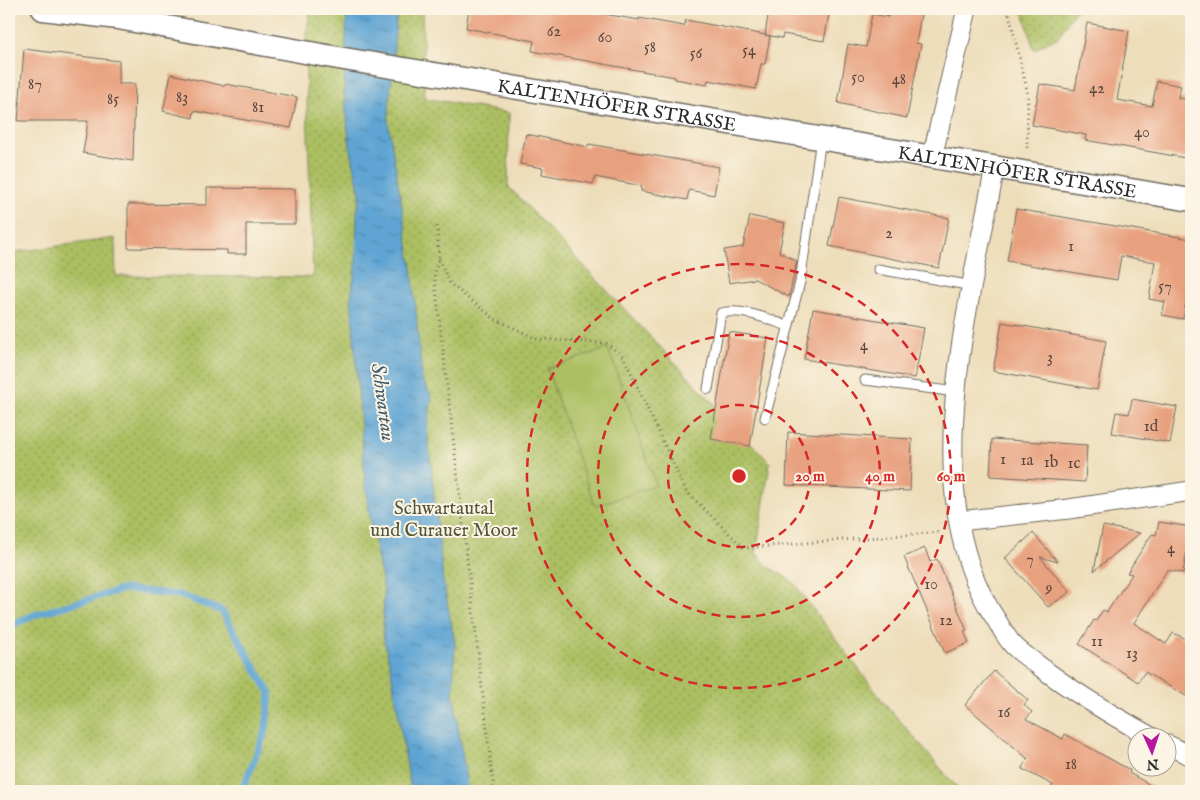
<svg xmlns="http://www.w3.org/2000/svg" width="1200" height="800" font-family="'IM FELL English',serif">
  <defs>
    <pattern id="green-dots" width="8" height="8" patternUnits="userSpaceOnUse" patternTransform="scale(1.25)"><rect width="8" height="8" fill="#acbf62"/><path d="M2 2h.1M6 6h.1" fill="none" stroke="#8c9b51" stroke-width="1.8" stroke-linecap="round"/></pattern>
    <pattern id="water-ripples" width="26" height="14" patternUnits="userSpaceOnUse" patternTransform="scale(1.25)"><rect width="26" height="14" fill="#5ea4d3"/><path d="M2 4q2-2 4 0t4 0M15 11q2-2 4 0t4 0" fill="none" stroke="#4e86ab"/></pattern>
  </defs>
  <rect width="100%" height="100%" fill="#fcf5e5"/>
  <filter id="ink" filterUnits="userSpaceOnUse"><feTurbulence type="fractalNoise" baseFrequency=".02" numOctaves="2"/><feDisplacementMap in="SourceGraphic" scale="10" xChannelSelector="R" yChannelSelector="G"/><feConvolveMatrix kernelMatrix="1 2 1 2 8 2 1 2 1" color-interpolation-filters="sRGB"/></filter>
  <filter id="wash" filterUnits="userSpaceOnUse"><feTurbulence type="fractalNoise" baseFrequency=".0096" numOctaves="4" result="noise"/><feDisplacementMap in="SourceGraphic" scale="20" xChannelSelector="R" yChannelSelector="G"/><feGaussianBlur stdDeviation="1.12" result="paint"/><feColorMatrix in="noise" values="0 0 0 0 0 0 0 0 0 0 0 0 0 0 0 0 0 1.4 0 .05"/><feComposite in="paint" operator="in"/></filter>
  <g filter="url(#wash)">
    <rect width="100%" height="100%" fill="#edddba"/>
    <path fill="url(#green-dots)" stroke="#6c7546" d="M310,9H422L425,98L509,113L508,186L770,463L756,553L767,566L792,581L882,700L960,791H9V253L115,238L116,276L313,277L305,47Z
      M1019,9H1075L1076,10L1058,37L1034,50L1024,15Z"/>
    <path fill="#acbf62" stroke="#6c7546" d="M608,348L656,485L595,506L547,369Z"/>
    <path fill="url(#water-ripples)" stroke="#44687f" d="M347,9H397L388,122L412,268L422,379L432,398L427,427L443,580L455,644L453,693L468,791H411L391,670L383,635L384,591L370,518L365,479L351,297L356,266L357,213L360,194L349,140L344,89Z"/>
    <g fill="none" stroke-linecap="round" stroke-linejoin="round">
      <path stroke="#5ea4d3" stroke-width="7" d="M9,626L37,614L124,589L180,595L222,611L270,693L266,730L242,791"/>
    </g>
    <g id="blocks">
      <path fill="#e8a17f" d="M469,9H593L592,12L639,20V18L684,26L686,20L765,35L769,9H830L824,41L783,34L782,38L765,35L770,36L765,64H761L756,89L708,80L707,85L675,79V77L532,51L534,41L466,28Z
        M890,9H922L916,43L921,44L907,118L838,103L848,44L866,47L872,14L888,17Z
        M1087,23L1129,31L1117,100L1152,106L1157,81L1181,86L1178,98L1191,100V159L1085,140L1086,135L1032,125L1040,84L1075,90Z
        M24,49L119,61V84H135L133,161L83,153L88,121H18Z
        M171,74L225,86V84L297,97L291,128L194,111L193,118L163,111Z
        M526,134L588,147L589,144L719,167L714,195L689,190L687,200L641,191L642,186L595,177L593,184L542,174L543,168L520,164Z
        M207,188L295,189V224H246V254H227V250L128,248V204L207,205Z
        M839,197L949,218L939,268L829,246Z
        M1016,209L1191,239V272L1183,319L1162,315L1165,302L1149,299L1155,262L1121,256L1117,280L1007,261Z
        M750,216L785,223L779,252L797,261L789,297L755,279L729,283L724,250L743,247Z
        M813,309L924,328L915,378L804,359Z
        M1002,322L1106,341L1097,390L993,371Z
        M729,332L768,338L750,446L711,439Z
        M1132,399L1177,407L1170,443L1112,433L1116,412L1129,414Z
        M788,432L912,439L910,491L786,485Z
        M992,439L1087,445L1085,482L990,476Z
        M1159,522L1191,527L1183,573L1167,570L1134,623L1166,644L1173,633L1191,641V699L1145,672L1138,682L1079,644L1094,620L1096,621L1103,610L1107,612L1132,574L1127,573L1152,534L1156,535Z
        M1103,526L1140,533L1094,571Z
        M1033,533L1058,562L1040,557L1070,592L1048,607L1005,558Z
        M925,548L930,562L937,559L967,631L964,632L969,643L945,653L904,557Z
        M994,671L1028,700L1024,705L1032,712L1026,719L1063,739L1065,734L1130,770L1129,773L1161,791H1049L1053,785L1022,769L1028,759L965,705Z"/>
    </g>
  </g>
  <g filter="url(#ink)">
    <use href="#blocks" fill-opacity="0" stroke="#6f695d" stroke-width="1"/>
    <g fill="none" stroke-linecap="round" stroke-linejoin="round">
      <g stroke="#6f695d" stroke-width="11">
        <path id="service" d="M878,269L973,286
          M865,380L956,392
          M708,389L721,313C744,308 767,319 788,326
          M765,418L800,282L821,139"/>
      </g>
      <g stroke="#6f695d" stroke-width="21">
        <path id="minor" d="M930,156L935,145L967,9
          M995,167C970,303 913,498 997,621C1002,629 1007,639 1014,646C1021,653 1030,659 1038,665C1074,693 1113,716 1153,738
          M959,521L1069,509L1191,491
          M1168,745L1191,756"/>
      </g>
      <g stroke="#6f695d" stroke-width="25">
        <g id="tertiary">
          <path id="s1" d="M43,9L118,18L338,58L1191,200"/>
        </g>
      </g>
      <path stroke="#6f695d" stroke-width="3" stroke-dasharray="1 4" stroke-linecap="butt" d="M1008,9L1028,94L1027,151
        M437,226L439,259L434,273L494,791
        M439,259L450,284L495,319L537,339L606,343L623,356L686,491L744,548L940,532"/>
      <use href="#service" stroke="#fff" stroke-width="9"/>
      <use href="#minor" stroke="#fff" stroke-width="19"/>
      <use href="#tertiary" stroke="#fff" stroke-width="22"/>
    </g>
  </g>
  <g fill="none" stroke="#d62828" stroke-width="2.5" stroke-dasharray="9 6">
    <circle cx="739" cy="476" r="71"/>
    <circle cx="739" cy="476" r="141"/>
    <circle cx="739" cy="476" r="212"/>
  </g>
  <g text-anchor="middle" stroke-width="4" stroke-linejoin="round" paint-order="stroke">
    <g font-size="16" fill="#5a4840">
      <text x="554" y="36">62</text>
      <text x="605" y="42">60</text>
      <text x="650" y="52">58</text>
      <text x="749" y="55">54</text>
      <text x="696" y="58">56</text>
      <text x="858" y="82">50</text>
      <text x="899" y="84">48</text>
      <text x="35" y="89">87</text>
      <text x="1097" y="93">42</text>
      <text x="182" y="102">83</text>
      <text x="113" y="104">85</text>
      <text x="258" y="112">81</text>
      <text x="1142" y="137">40</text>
      <text x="889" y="238">2</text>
      <text x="1071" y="251">1</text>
      <text x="1165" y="291">57</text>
      <text x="864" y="350">4</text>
      <text x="1050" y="362">3</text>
      <text x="1151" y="431">1d</text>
      <text x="1003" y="464">1</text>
      <text x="1027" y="465">1a</text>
      <text x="1051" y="467">1b</text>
      <text x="1074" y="468">1c</text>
      <text x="1171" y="553">4</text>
      <text x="1030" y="564">7</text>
      <text x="931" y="589">10</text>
      <text x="1049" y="593">9</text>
      <text x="946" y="625">12</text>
      <text x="1097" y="646">11</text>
      <text x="1132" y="658">13</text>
      <text x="1004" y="717">16</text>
      <text x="1071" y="769">18</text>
    </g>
    <g font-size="19" fill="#2b2b2b" stroke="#fcf5e5">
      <text dy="7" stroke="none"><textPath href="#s1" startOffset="582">KALTENHÖFER STRASSE</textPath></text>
      <text dy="7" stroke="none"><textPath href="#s1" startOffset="988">KALTENHÖFER STRASSE</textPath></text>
    </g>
    <g font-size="19" fill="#52573c" stroke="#fcf5e5">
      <text x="444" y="514">Schwartautal<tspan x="444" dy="22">und Curauer Moor</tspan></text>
    </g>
    <g font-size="20" font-style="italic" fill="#3f5b6e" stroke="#fcf5e5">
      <text transform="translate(384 402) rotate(82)" y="7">Schwartau</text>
    </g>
  </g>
  <circle cx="739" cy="476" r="8" fill="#d62828" stroke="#fcf5e5" stroke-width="2.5"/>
  <g font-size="15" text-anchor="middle" font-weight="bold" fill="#d62828" stroke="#fcf5e5" stroke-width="4" stroke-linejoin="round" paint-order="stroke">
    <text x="810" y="481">20 m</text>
    <text x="880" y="481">40 m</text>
    <text x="951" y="481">60 m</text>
  </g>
  <rect width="1200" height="800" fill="none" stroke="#fcf5e5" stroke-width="30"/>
  <g transform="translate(1152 752) rotate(177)"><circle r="24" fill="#fcf5e5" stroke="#a8a49b"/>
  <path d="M0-4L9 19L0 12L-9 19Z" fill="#b5179e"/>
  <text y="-8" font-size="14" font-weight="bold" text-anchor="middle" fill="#2b2b2b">N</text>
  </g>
</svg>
